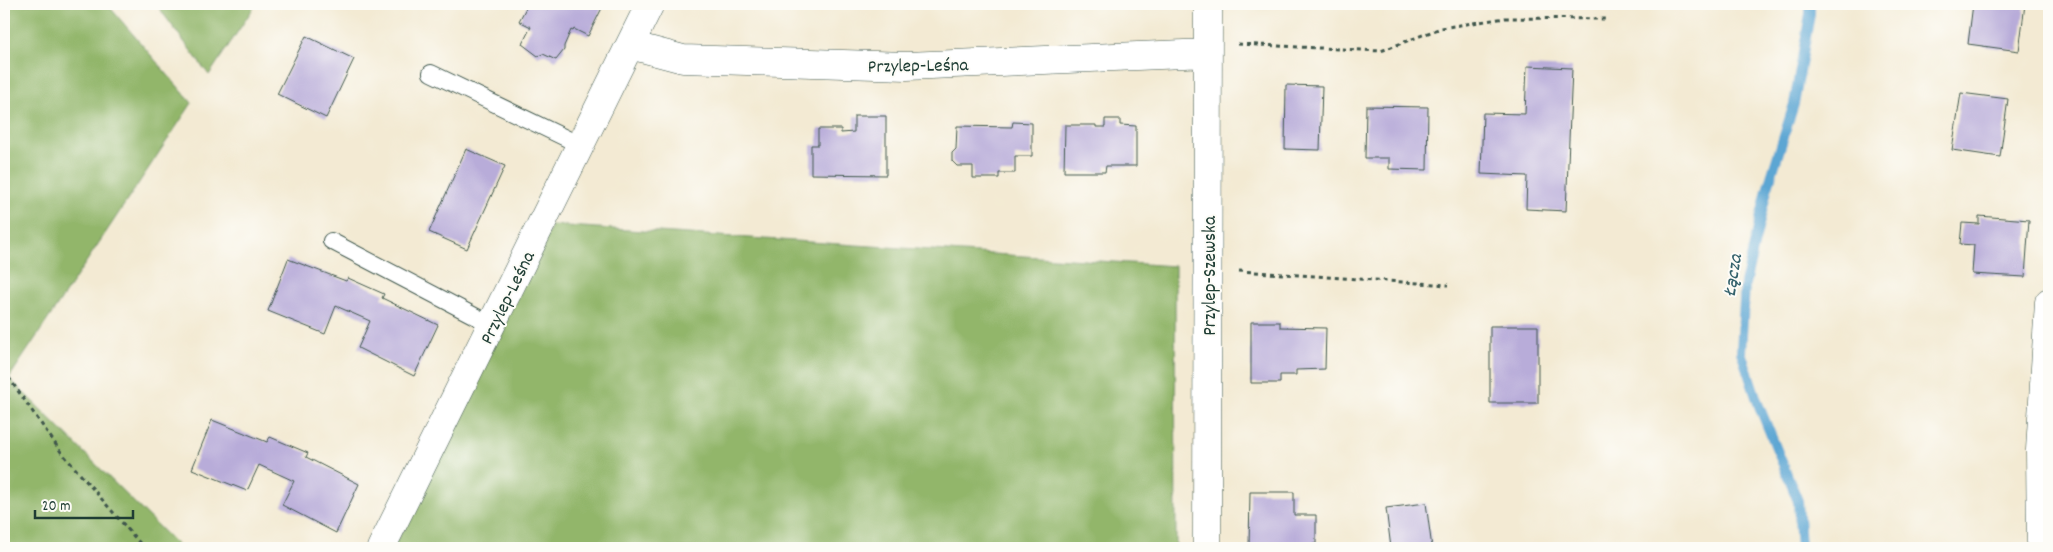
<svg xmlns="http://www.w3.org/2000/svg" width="2053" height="552" font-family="Dekko,sans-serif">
  <rect width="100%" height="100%" fill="#fdfcf7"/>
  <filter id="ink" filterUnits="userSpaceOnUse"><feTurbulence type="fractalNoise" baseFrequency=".02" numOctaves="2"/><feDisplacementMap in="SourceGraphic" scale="10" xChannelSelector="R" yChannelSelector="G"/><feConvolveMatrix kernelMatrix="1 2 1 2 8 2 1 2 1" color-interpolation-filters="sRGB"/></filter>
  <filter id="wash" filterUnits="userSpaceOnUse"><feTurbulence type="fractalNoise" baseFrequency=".0096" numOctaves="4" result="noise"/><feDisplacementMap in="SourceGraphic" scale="20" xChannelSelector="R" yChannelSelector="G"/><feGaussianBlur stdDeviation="1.12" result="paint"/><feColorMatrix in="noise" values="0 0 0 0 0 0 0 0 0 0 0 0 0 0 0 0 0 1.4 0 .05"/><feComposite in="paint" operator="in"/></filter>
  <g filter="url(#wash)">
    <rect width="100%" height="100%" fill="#f3ead3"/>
    <path fill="#92b66b" stroke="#587a50" d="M4,4H107L192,103L9,378L180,548H4Z
      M156,4H256L209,75Z
      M552,225L1175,266L1176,548H393Z"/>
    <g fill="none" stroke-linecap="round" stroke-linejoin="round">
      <path stroke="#5ba6d3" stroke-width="10" d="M1801,548L1798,501L1759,406L1741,352L1745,284L1767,190L1794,104L1810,14V4"/>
    </g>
    <g id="blocks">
      <path fill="#b8acd9" d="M528,4H598L603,6L588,36L574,29L573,31L571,30L564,46V50L556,60L543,54L538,56L522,44L531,27L519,21Z
        M1973,4H2025L2019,51L1968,44Z
        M306,36L354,59L326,118L277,94Z
        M1527,66L1572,68L1566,211L1526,209L1527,176L1481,174L1483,113L1525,114Z
        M1286,85L1322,86L1320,150L1285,149Z
        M1961,93L2008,99L2000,157L1952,150Z
        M1366,106L1428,107L1427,170L1389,169V158H1365Z
        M854,116H886V175L811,174V145H818V129H841V133L854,132Z
        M1105,119H1120V125L1136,126V166H1106L1105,172H1064L1065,125H1096V127H1105Z
        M1013,122L1032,123V156H1015V173H999V178H973V166H957L952,161V153L956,149L957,126L1012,127Z
        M466,149L505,166L467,249L429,232Z
        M1979,216L2029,220L2025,277L1972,274L1974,245L1960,244L1962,223L1979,224Z
        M288,259L346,281L348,278L384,294L382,298L438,325L414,376L358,348L370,321L336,306L325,334L268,311Z
        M1251,322H1280V327L1326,328L1325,369L1296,370V375H1280V383H1251Z
        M1490,326H1538V403H1490Z
        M212,420L267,442L270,437L308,453L306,457L359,484L336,533L282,505L294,481L259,465L247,491L192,469Z
        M1250,492H1294V515H1316V544H1294V548H1249Z
        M1426,503L1432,548H1391L1386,508Z"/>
    </g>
  </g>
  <g filter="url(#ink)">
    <use href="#blocks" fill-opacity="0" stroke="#3f574c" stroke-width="1"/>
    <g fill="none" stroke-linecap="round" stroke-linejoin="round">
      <g stroke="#3f574c" stroke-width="18">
        <path id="service" d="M431,73L580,145
          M331,241L492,325"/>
      </g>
      <g stroke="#3f574c" stroke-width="29">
        <path id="minor" d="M630,45L683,59L907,66L1207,53
          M381,548L650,4
          M1207,548L1208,4
          M2041,548L2040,450L2049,302"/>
      </g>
      <path stroke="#3f574c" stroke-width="3" stroke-dasharray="4 4" stroke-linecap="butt" d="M1238,44L1381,51L1441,28L1505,18L1605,19
        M1239,271L1448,285
        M4,371L61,452L144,548"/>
      <use href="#service" stroke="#fff" stroke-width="16"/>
      <use href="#minor" stroke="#fff" stroke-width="28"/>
    </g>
  </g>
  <g text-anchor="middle" stroke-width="4" stroke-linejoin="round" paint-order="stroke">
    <g font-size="19" fill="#1f3d34" stroke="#fdfcf7">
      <text transform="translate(918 64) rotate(-1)" y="7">Przylep-Leśna</text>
      <text transform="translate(1208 276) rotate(-90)" y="7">Przylep-Szewska</text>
      <text transform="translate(506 297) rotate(-64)" y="7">Przylep-Leśna</text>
    </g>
    <g font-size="20" font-style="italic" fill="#34626c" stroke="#fdfcf7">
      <text transform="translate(1731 275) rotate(-81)" y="7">Łącza</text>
    </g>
  </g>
  <rect width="2053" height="552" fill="none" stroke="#fdfcf7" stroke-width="20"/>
  <path d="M35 510v8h98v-8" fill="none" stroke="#1f3d34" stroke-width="2.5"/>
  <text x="42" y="510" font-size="15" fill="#1f3d34" stroke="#fdfcf7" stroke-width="4" paint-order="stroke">20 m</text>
</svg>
